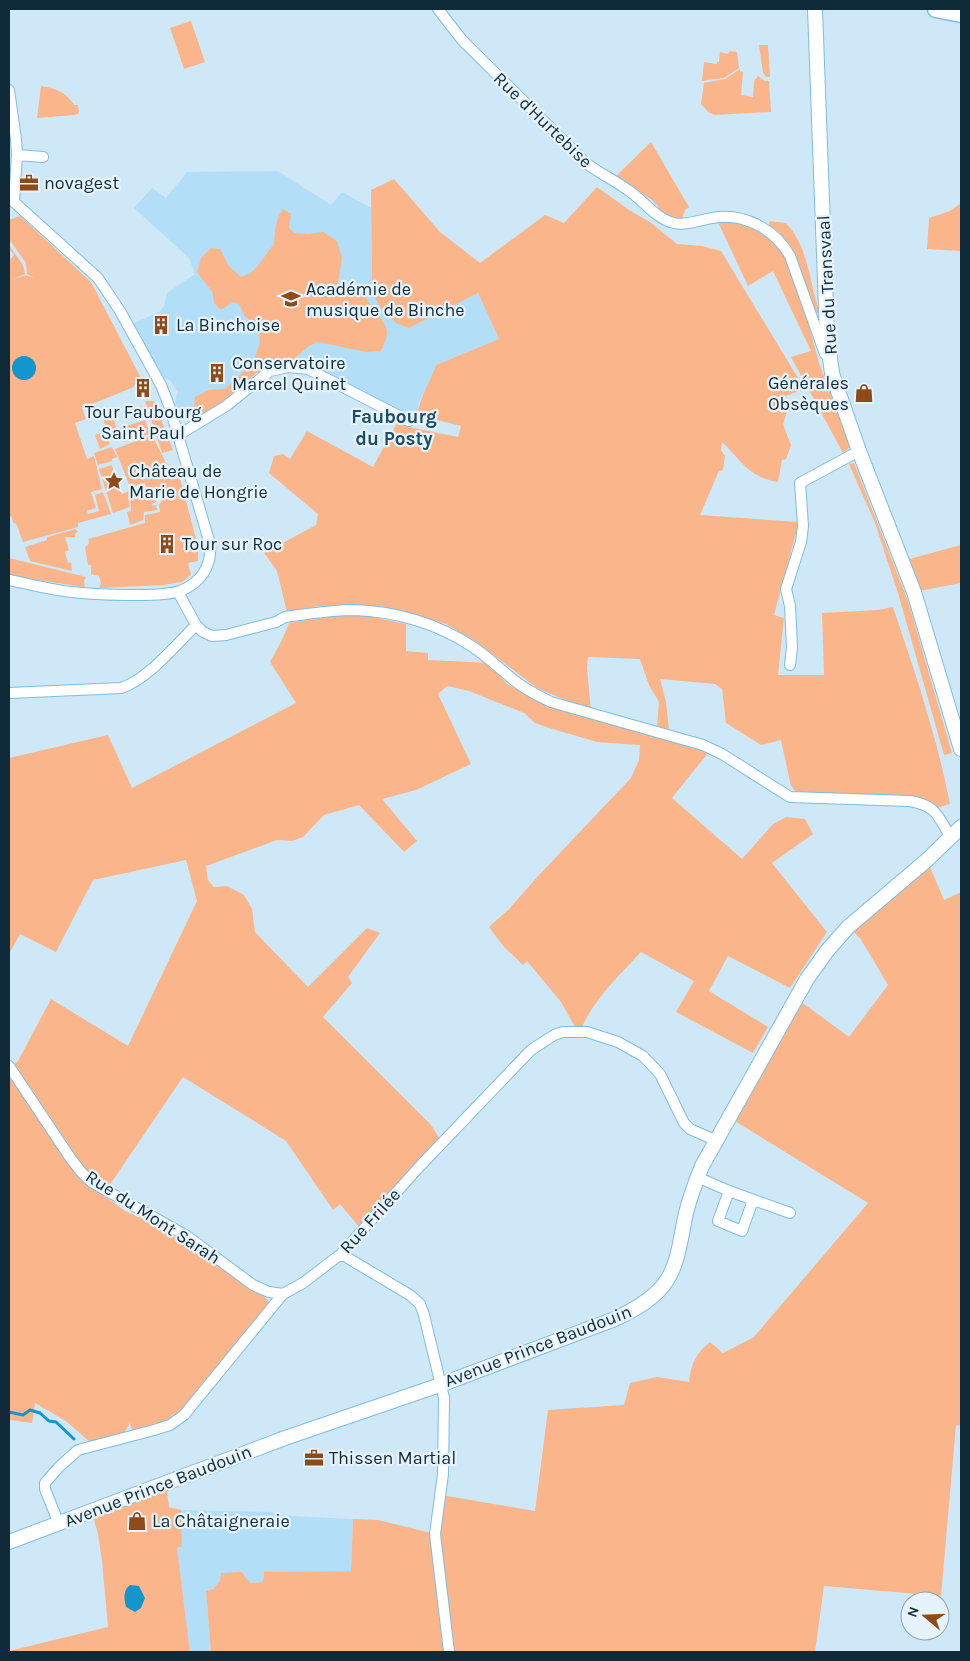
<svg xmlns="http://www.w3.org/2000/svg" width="970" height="1661" font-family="Karla,sans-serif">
  <rect width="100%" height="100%" fill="#cfe8f7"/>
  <path fill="#b3def7" d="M278,171L331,205L342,192L371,208L372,293L409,328L478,293L499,339L436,365L430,382L419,401L417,415L400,411L379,402L314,366L299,363L280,364L256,373L233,394L205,413L195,418H180L175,400L178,392L170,380L164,378L132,324L159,312L164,306L167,293L195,274L189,258L134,208L152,188L166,198L187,172Z
    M181,1510L273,1512L274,1515L353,1519L351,1571L264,1572L263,1582L250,1583L242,1572L220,1581L213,1589L206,1592L211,1652H190L177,1547L182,1546Z"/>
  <path fill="#fab68a" d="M191,21L205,62L184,69L170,28Z
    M759,45H768L770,77H766L763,73Z
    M730,51L737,52L739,68L724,78L702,81L704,62L717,64V62H719L720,52L727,54Z
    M740,69V71L743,72L741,95L753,97L754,81L758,76L765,81H769L771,112L714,115L708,112L701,104L704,83L725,79Z
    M41,86C55,88 66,92 74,105H78L79,113L75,115L37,118Z
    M651,142L689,207L685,210L682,219L674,221L659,210L658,206L652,200L615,177Z
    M394,179L440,232L480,263L545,215L564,223L597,187L629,210L650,222L677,244L702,246L721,251L798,378L802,390L783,397L787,412L783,424L791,445L786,459L782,460L778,482C748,477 742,461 722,442L721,450L725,456L723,470L719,471L700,515L799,522L774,615L784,618L778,675H824L822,613L878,610L893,607C915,672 937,737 950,804L936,808L796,792L791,786L781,740L761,745L726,723L722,689L715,684L660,679L666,702L669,730L657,726L659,702L649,685L640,659L588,657L587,668L591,711L537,688L475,641L446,624L381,606H319L287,612L277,571L264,553L316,525L318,514L269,473L274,456L283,454L290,459L307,431L373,467L398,421L409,427L458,437L461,426L417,415C420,397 430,382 436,365L499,339L478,293L409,328L396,323L382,310L372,293L371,190Z
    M961,203V251L927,249L929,218L950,211Z
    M283,209L291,214L289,227L294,233L308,234L323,232L337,241L342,258L338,282L343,291L353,288L363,292C367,300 372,308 378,315C390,329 389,334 381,351L366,352L318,342L309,346L295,358L256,373L233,394L205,413L194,408L195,397L209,390L225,389L240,375L254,361L260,342L259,330L244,315L239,304L233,302L221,310L214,303L213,293L197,272L201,258L211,248L220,249L229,266L241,277C259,272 262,256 274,245C275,233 275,219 283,209Z
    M20,216L91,282L141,378L136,381L134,387L82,408L86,419L75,423L87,459L94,456L102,489L91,492L96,508L87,511L88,514L99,511L95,495L103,492L111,514L78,523V527L23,542L16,523L14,524L11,516L9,517V261L14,255L9,248V245L23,265L25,274L12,280L26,275L34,278L27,274L26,263L11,242L9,244V220Z
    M770,221L786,223C809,247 809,283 820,313H815L792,249L779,232L769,225Z
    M718,222L741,224L755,230L771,240L780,248L799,288L819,363L849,443V448L843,453L791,357L811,351L773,271L748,286Z
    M145,401H154L173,450L162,453Z
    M108,417L109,419L113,418L118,432L106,436L110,444L100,449L95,435L107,431L103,419Z
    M145,420L150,434L124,442L120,428Z
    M152,435L170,471H178L198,546V561L188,563L191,575L182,582L163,585L99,588L101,583L99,576L91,574V565H88L85,547L88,545L89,542L88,539L145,523V515L160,512L159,505L163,499V493L160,490L147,489L145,483L130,487L115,449Z
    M112,447L117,457L112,459V461L98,465L94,453Z
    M854,463L908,601L952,753L944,755L898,593L875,523L849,464Z
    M112,465L122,494L129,491L131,496L128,498L130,507L113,513L99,469Z
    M148,492H154L156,502L152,504V506L156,505L157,510L144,512L143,520L130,525L127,512L131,511L130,498Z
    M76,529L78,532L75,533V537H65L69,550L65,552L68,563L71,562L72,571L30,561L25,547L47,540V537Z
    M961,545V583L914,592L902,561Z
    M9,558L86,577L84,581L85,587L9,576Z
    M349,614L373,617L406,624V651L428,653V660L488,663L507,684L542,703L599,721L689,743L708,753L672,798L742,859L773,824L786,817L805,819L813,834L772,863L827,932L790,988L728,956L709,991L768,1027L753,1053L676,1012L694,981L641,952C619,976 594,999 581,1029L575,1027L561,1002L527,961L523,965L504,947L489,927L509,909L539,875L631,778L639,760L640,745L597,742L546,727L535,723L524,713L469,691L447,686L438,694L471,764L416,790L382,799L417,841L404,852L359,805L324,815L303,837L292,841L277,840L206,866L208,880L214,887L227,886L244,895L252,909L255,932L308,987L367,928L380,933L348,977L352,983L323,1017L431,1125L440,1139L387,1198L367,1216L359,1227L340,1204L333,1210L286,1141L183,1077L107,1189L92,1179L55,1131L30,1088L12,1066L18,1061L51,999L128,1046L197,901L186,860L93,880L56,952L20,934L9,954V758L108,735L132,788L296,703L270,662L282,640L289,623Z
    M927,860L944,900L961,892V1426L956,1425L941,1596L824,1586L815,1652H211L206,1591L213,1589L220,1581L221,1573L242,1572L250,1583L263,1582L264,1572L351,1571L353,1519L378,1520L435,1534L441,1495L535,1511L548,1410L624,1405L630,1383L657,1377L689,1382C691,1364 696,1353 710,1342L723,1353L754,1337L868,1203L730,1118L796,998L849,1037L888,985L860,938L848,927Z
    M9,1070L84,1181L125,1211L154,1224L177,1238L264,1296L269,1302L266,1312L205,1385L183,1408L165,1421L132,1430L130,1423L124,1433L90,1442L66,1421L35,1403L32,1423L10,1420L9,1435Z
    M166,1484L169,1507L181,1510L182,1547H177L190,1652H9V1651L108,1627L102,1561L98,1534L92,1512Z"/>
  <path fill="#1296cc" d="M12 368a12 12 0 1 1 24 0a12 12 0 1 1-24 0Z
    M130,1585L139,1586L145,1598L141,1608L135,1612L126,1607C124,1599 123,1590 130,1585Z"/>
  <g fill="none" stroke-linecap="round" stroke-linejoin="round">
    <path stroke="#1296cc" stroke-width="3" d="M9,1412L23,1415L30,1410L40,1413L49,1421L56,1422L74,1439"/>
    <g stroke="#7cbde2" stroke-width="12">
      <path id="street" d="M438,9L462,40L586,163C599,173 614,180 628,190C643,200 656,219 674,223C686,226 700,220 712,218C743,212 775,229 790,256L825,354
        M9,90L16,139L17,155L14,202
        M17,155L43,157
        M177,436L226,406L270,371L288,367L308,369L409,421
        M9,580C30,584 51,590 73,592C95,595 116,595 138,595C151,595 168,595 180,591C201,583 212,566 210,544L170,408L161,385L120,311L98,278L14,202
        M178,592L196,625L203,632L212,636L226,635L276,622L285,617C307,614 331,610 354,610C395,611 439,624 473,647C488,657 501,670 515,681C526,690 539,696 551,702L703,745L722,754L790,797L910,801C937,806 937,815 950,836
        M790,665L792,647L790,606L786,589L801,542L803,526L800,483L859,451
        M9,693L121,688C148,679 175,646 196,625
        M9,1066L71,1159L82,1173L93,1183L187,1236L253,1285L269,1292L283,1294
        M697,1177L729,1191L790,1213
        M729,1191L718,1221L742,1231L753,1200
        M341,1254L410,1295L420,1304L424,1315L444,1398L443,1474L435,1534L449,1652
        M59,1524L45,1489V1483L59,1467L78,1450L154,1430L170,1425L184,1415L283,1294L303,1283L341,1254L420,1166L531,1050L554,1035L563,1032H587L618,1042L643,1056L660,1074L684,1123L690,1129L717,1141"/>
    </g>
    <g stroke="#7cbde2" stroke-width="16">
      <path id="secondary" d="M815,9L827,336L832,373L836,385L859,451L914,592L961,749
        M9,1542L285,1438L440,1385L615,1319C634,1310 656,1298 667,1280C679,1262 681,1235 686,1213C690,1197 696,1181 702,1166L807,979L827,951L848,927L927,860L961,827"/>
    </g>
    <g stroke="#7cbde2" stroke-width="19">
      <path id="primary" d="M936,9L961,14"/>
    </g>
    <use href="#street" stroke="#fff" stroke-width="10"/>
    <use href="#secondary" stroke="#fff" stroke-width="14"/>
    <use href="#primary" stroke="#fff" stroke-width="16"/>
  </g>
  <defs>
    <g id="office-bare" transform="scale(1.5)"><path d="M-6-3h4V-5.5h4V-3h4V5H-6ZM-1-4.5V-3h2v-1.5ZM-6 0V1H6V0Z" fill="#8c4b18" stroke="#e6f3fb" stroke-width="2.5" paint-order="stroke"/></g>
    <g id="school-bare" transform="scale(1.5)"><path d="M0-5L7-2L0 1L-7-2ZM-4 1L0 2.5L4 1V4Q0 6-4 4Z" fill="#8c4b18" stroke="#e6f3fb" stroke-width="2.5" paint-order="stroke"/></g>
    <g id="building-bare" transform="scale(1.5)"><path d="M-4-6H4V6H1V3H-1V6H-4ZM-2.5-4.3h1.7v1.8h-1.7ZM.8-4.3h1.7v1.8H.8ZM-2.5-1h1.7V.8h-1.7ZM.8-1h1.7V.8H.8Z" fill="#8c4b18" stroke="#e6f3fb" stroke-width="2.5" paint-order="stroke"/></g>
    <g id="shop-bare" transform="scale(1.5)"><path d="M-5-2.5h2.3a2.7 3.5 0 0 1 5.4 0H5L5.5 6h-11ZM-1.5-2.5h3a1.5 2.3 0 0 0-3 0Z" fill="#8c4b18" stroke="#e6f3fb" stroke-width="2.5" paint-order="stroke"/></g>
    <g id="sight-bare" transform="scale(1.5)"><path d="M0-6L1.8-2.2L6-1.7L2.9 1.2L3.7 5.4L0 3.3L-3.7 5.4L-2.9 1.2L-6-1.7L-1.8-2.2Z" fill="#8c4b18" stroke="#e6f3fb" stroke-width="2.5" paint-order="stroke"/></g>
  </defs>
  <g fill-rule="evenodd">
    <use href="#office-bare" x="29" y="183"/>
    <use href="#school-bare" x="291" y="299"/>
    <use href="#building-bare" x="161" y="325"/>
    <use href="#building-bare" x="217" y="373"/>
    <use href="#building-bare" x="143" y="388"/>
    <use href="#shop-bare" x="864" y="393"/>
    <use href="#sight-bare" x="114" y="481"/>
    <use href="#building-bare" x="167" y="544"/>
    <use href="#office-bare" x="314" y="1458"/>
    <use href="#shop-bare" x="137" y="1521"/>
  </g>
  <g text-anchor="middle" stroke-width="4.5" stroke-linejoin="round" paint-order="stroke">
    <g font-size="18" fill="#0f2b39" stroke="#e6f3fb">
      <text transform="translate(543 120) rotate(44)" y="6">Rue d'Hurtebise</text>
      <text transform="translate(827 285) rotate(-93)" y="6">Rue du Transvaal</text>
      <text transform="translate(153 1217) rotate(33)" y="6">Rue du Mont Sarah</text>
      <text transform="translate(370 1221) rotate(-48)" y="6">Rue Frilée</text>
      <text transform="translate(538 1346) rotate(-21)" y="6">Avenue Prince Baudouin</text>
      <text transform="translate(158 1486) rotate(-21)" y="6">Avenue Prince Baudouin</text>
    </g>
    <g font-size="18" fill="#0f2b39" stroke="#e6f3fb" text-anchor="start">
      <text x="44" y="189">novagest</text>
      <text x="306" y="295">Académie de<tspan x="306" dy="21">musique de Binche</tspan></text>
      <text x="176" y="331">La Binchoise</text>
      <text x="232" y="369">Conservatoire<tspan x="232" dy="21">Marcel Quinet</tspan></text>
      <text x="849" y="389" text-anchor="end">Générales<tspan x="849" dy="21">Obsèques</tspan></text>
      <text x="143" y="418" text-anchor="middle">Tour Faubourg<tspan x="143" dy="21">Saint Paul</tspan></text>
      <text x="129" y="477">Château de<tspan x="129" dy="21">Marie de Hongrie</tspan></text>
      <text x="182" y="550">Tour sur Roc</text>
      <text x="329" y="1464">Thissen Martial</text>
      <text x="152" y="1527">La Châtaigneraie</text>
    </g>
    <g font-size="19" font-weight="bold" fill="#1a4d66" stroke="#e6f3fb">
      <text x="394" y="423">Faubourg<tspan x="394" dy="22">du Posty</tspan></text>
    </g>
  </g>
  <rect width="970" height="1661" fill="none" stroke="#0f2b39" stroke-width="20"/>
  <g transform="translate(925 1616) rotate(289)"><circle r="24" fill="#e6f3fb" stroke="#90a3ad"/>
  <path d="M0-4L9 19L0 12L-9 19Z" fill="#8c4b18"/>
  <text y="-8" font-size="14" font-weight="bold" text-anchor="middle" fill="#0f2b39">N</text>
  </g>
</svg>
